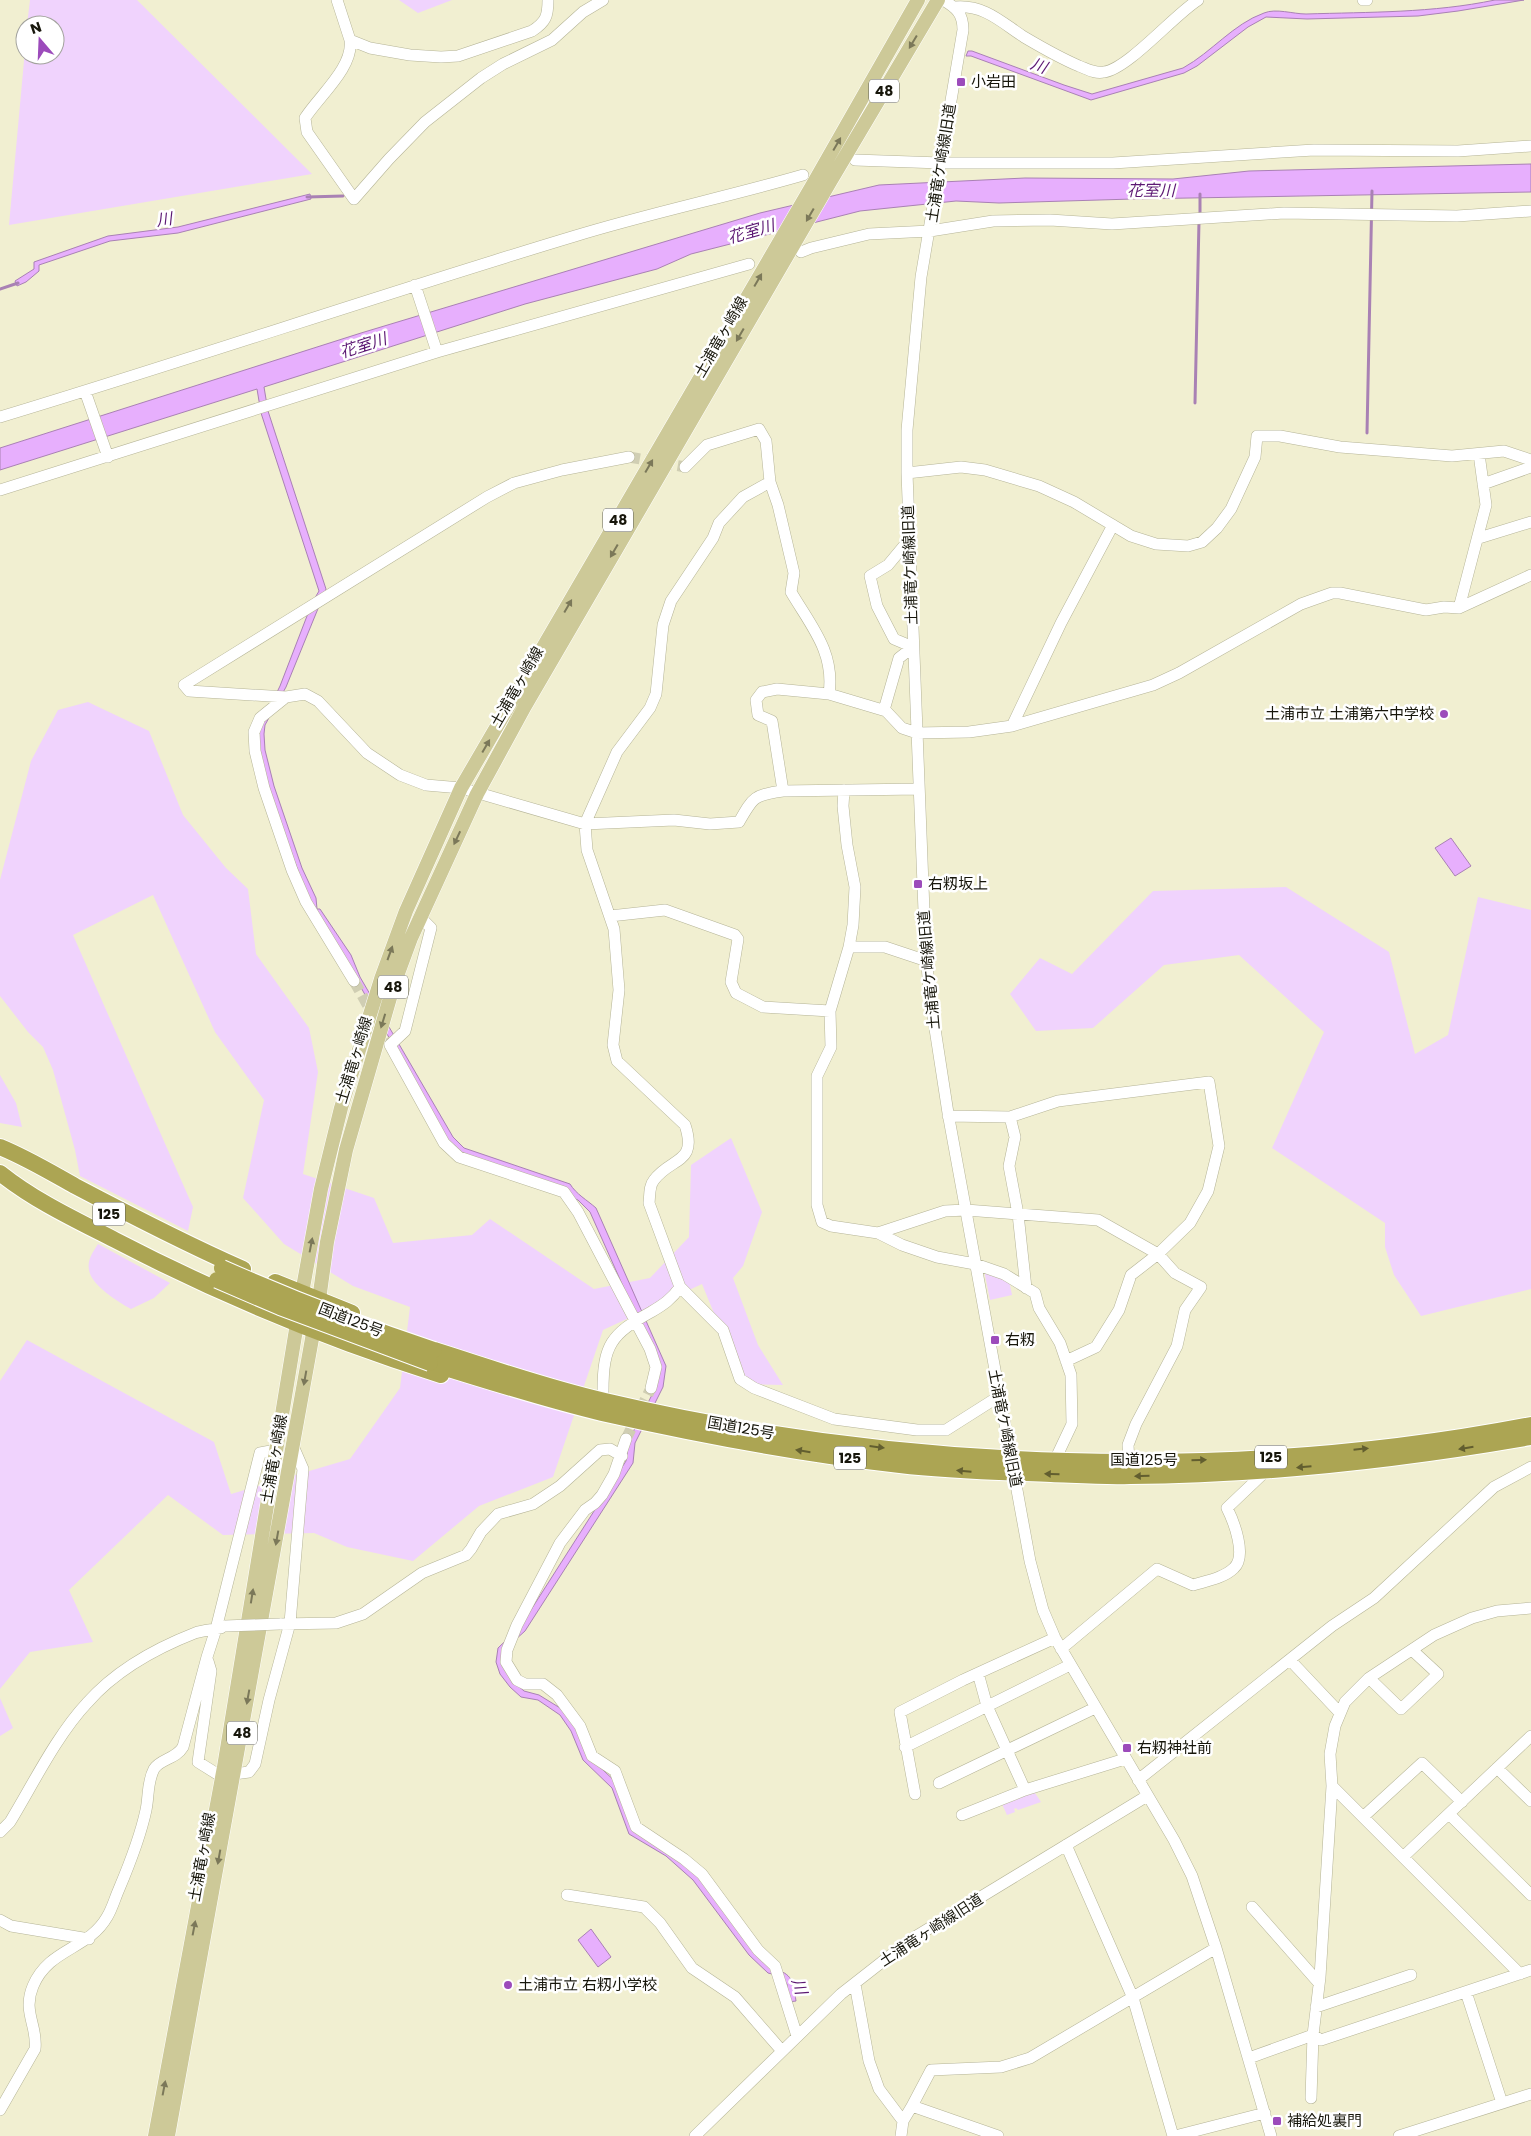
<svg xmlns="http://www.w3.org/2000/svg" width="1531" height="2136" font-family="Poppins,'Noto Sans JP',sans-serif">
  <rect width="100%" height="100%" fill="#f1efd1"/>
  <path fill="#f0d3fd" d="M30,0H137L312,174L9,225L25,50V55H55V25H27Z
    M399,0H452L418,13Z
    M88,702L149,731L183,815L226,868L248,889L256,954L309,1028L318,1072L303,1174L374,1198L393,1243L472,1235L490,1219L594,1289L650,1278L689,1237L691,1165L731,1138L762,1212L743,1266L733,1278L758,1345L783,1385L743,1384L702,1284L603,1330L553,1477L479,1506L413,1561L347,1547L314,1533L223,1535L168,1495L69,1590L93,1642L30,1652L0,1689V1381L27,1340L214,1442L231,1494L350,1459L400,1388L410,1307L353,1286L284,1244L243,1198L264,1100L215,1032L153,895L73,935L193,1207L188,1231L80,1176L75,1150L53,1070L43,1047L28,1032L0,996V880L31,761L58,710Z
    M1286,887L1389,952L1415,1054L1448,1035L1478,897L1531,910V1289L1421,1316L1394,1275L1385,1247V1223L1272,1148L1324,1032L1239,955L1164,965L1093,1028L1036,1031L1010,994L1040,958L1072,974L1153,891Z
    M0,1075L16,1103L22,1127L0,1123Z
    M98,1244L170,1283L154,1298L131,1309C118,1302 91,1285 89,1270C87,1260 93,1252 98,1244Z
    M984,1270L1009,1280L1012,1295L990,1300Z
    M0,1698L13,1728L0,1736Z
    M1035,1793L1041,1802L1018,1810L1016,1808L1014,1809L1015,1812L1007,1815L1001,1802Z"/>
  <path fill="#e7affd" stroke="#a981b4" d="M1495,0H1524L1458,11L1418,16L1307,19L1266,17L1248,27L1197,66L1184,73L1091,100L971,56H966L968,51H972L1064,85L1092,94L1183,68C1212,52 1233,24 1264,13C1276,8 1293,14 1306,14C1369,12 1433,13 1495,0Z
    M1531,164V192L1133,199L999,203L956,201L860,211L691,254L657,269L525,304L264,387L268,411L326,589L286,687L265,725L264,734L265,750L274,786L302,868L316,898L317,909H320L351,955L360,977L453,1137L464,1148L570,1184C576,1194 587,1200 596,1208L666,1366L663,1387L635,1443L633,1463L525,1631L504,1650L515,1683L524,1691L539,1695L565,1711L577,1728L589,1757L618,1784L634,1829L698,1875L772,1968C793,1974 793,1981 796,2001L788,2002L787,1984L780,1976L768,1973L749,1955L693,1880L666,1856L629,1834L612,1788L583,1760L571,1731L560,1715L538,1700L521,1697L510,1687L500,1674L496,1662L498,1648L520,1627L626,1461L629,1440L657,1385L659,1367L590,1212L578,1200L461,1154L447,1141L345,959L309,900L267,788L257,733L280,686L312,603L319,591L261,413L257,389L0,470V448L361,333L760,213L879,185L1025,178L1173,179L1249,171Z
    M310,194L311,199L178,233L110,241L39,265V271L26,282L17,286L15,281L34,269V262L108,236L178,227Z
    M1451,838L1471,866L1455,876L1435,848Z
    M591,1929L611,1957L598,1967L578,1940Z"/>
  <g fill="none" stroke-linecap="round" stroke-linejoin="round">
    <path stroke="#a981b4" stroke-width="3" d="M307,197L343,196
      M1200,215V194
      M0,289L18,283
      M1195,403L1199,221
      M1367,433L1372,191"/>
    <path stroke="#d0ceb3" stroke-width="11" stroke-dasharray="11 5.5" stroke-linecap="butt" d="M629,457L685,467
      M354,981L390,1045
      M626,1439L651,1388"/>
    <g stroke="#b5b497" stroke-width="12">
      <path id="minor" d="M337,0L350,40C354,67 319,96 305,118L307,132L354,199L389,159L425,122L481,78L503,64L552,40L583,12L603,0
        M943,0C957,8 963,14 963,30L921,277L907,430V473L925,937L929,990L948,1113L1030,1561L1043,1610L1055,1638L1174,1840L1192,1876L1216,1948L1271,2136
        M1363,0H1367
        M956,7C985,5 1001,22 1024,37C1041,47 1060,58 1079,66C1087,69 1095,74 1104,72C1128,69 1175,14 1198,0
        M350,40L370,48L410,55L441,57L458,56L532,31C546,22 548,16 548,0
        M855,160L941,163H1113L1314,150L1458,151L1531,146
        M801,252L811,248L869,234L930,231L993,221L1050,220L1112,224L1284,213L1457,216L1531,211
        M415,285L437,352
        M85,391L108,457
        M0,417C192,359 382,294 575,236C650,213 727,197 803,175
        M629,457L562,470L514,483L487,497L184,685L189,691L286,697L305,694L318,701L367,753L400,775L426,785L461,788L585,824L674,820L710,824L739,822C753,797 754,795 783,791L919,789
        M685,467L707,445L759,429L766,441L770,482L778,505L794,573L791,592C811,626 835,652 829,694
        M907,473L961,467L985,470L1039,486L1074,502L1131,536L1156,544L1188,546L1202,542L1217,528L1231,509L1255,457L1257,436H1280L1340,447L1452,456L1504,451L1531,460
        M1483,484L1531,467
        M0,490L437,352L749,264
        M1479,538L1531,522
        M1459,608L1486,505L1479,454
        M286,697L260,718L254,732L255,751L264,788L292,870L306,902L354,981
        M884,710L899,658L913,647L894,639L877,606L870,576L888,565L908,541
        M1012,726L1061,623L1113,525
        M844,790L843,806L847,845L855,887L853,925L849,947L830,1011L831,1047L817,1076V1205L822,1222L831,1226L878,1233L902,1245L937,1257L975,1264L1004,1274L1035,1293L1039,1308L1060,1343L1071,1375L1072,1424L1055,1460
        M783,791L772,721L758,715L756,700L762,692L777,689L829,694L886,711L902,728L917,733L969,732L1012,726L1153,685L1179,673L1301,604L1332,593H1340L1426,610L1444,607L1459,608L1531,575
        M610,916L665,910L735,935L738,939L731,982L736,993L763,1007L830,1011
        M420,917L431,928L405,1031L390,1045L444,1143L459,1157L564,1192L578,1212L650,1349L656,1367L651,1388
        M849,947H885L927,961
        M1010,1117L1015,1137L1009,1166L1018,1214L1026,1288
        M878,1233L945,1211L966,1210L1098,1220L1158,1254L1190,1223L1208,1191L1219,1146L1209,1082L1058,1101L1010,1117L948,1116
        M680,1287L723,1330L740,1379L754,1388L834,1419L917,1430H946L998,1397
        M1066,1361L1096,1347L1119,1310L1131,1275L1158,1254L1175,1273L1201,1287L1185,1310L1177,1346L1136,1424L1128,1445L1129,1461
        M603,1391C603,1345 611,1334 651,1312C663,1305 672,1299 680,1287L649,1203C650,1195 649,1186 654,1180C671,1157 698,1164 685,1125L617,1061L613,1045L619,990L614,929L587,850L585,824L617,752L650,708L656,694L663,625L671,601L713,538L719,523L743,497L770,482
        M626,1439L614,1474L602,1495L595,1503L585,1510L560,1543L517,1625L507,1650L506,1662L517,1680L525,1684H543L557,1695L580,1726L592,1756L615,1771L636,1827L684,1859L702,1874L758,1950L775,1966L797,2036
        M280,1624L336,1623L363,1614L422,1573L466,1555L471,1549L481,1532L498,1514L533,1504L560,1486L600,1450L610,1449L622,1456
        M1061,1649L1157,1569L1193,1585C1206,1581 1224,1578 1234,1568C1247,1556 1234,1522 1227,1508L1267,1470
        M1290,1660L1340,1713
        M208,1661L211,1671L198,1762L222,1777
        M978,1673L987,1706L1025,1790
        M1369,1678L1401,1709L1438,1674L1412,1650
        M905,1747L1070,1665
        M1497,1768L1531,1801
        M234,1774L249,1772L255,1764L269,1700L290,1623L303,1469L293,1446
        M1138,1780L1332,1626L1374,1598L1494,1487L1531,1467
        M939,1783L1095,1708
        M1332,1786L1520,1974
        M915,1794L900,1712L963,1680L1055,1638
        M1449,1814L1531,1895
        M962,1815L1025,1790L1125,1759
        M1363,1817L1422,1763L1462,1802
        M0,1832L10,1822C33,1784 57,1735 87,1703C116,1670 154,1649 195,1633C203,1630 212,1630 221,1628
        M1066,1845L1133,1998L1173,2136
        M1403,1857L1531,1736
        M567,1895L644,1907L660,1923L692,1968L735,1997L782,2051
        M1252,1907L1319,1983
        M0,1920L11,1926L89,1939
        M855,1984L869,2061L879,2089L903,2121
        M1466,1992L1502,2103
        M1316,2007L1411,1975
        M1249,2058L1313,2035L1321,2040L1531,1970
        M1311,2098L1313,2035L1320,1977L1332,1786L1330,1754L1335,1726L1345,1702L1369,1678L1434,1635L1472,1618L1497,1611L1531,1608
        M912,2106L931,2070L1001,2067L1030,2058L1216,1948
        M0,2110L35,2049C38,2026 22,2012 33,1986C49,1948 88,1950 107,1917C112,1909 115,1898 119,1889C130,1863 140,1838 146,1810C149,1796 147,1782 154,1769C160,1759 176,1759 183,1747L207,1657L216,1629L260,1453L276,1450
        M695,2136L841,1994L910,1940L1147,1796
        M901,2136L903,2121L912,2106L998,2136
        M1175,2136L1265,2113
        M1399,2136L1531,2094"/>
    </g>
    <g stroke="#fff" stroke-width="15">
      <path id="major" d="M155,2136L224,1767L302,1293L321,1189L341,1108L381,979L406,911L461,788L812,186L918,0
        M168,2136L319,1300L327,1242L346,1150L394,984L411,938L477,794L525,706L830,182L938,0"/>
    </g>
    <g stroke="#fff" stroke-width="18">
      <path id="highway" d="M0,1147C27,1158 50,1172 75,1186C130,1215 186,1244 243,1269
        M0,1173C35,1201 76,1220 115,1240C219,1294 329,1340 441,1375
        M275,1282L352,1313
        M434,1350C491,1368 548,1388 605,1401C903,1471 1230,1483 1531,1425
        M430,1363C487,1381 544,1399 602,1413C700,1435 800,1454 900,1465C950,1471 1001,1472 1051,1474C1077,1475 1104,1477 1130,1476C1264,1475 1399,1460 1531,1437"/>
    </g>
    <use href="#minor" stroke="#fff" stroke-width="11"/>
    <use href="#major" stroke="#cdc998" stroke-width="14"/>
    <use href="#highway" stroke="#aca553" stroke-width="16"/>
    <g stroke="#b5b497" stroke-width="12" stroke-linecap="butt">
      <path id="minor-bridge" d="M225,1626L280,1624"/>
    </g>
    <g stroke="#fff" stroke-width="18" stroke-linecap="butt">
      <path id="highway-bridge" d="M222,1268C292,1299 362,1326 434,1350
        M217,1280L280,1307L430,1363"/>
    </g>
    <use href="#minor-bridge" stroke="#fff" stroke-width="11"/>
    <use href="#highway-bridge" stroke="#aca553" stroke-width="16"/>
  </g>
  <defs><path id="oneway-solid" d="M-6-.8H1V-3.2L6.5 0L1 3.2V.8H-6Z" transform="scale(1.25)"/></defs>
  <g fill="#7b7859">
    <use href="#oneway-solid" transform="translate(913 42) rotate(121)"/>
    <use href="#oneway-solid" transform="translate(837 144) rotate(-60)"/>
    <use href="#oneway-solid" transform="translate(810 215) rotate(120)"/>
    <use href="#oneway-solid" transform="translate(758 280) rotate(-60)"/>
    <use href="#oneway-solid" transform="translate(740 335) rotate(120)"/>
    <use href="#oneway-solid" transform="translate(649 466) rotate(-60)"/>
    <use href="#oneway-solid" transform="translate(614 551) rotate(120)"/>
    <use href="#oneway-solid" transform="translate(568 606) rotate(-60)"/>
    <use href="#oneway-solid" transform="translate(486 746) rotate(-60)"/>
    <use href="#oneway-solid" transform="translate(457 838) rotate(115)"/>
    <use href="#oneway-solid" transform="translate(390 953) rotate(-70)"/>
    <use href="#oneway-solid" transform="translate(383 1021) rotate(107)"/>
    <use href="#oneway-solid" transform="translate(311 1245) rotate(-79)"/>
    <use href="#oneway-solid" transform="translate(305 1378) rotate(100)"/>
    <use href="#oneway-solid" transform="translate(277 1538) rotate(100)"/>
    <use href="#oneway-solid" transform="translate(252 1596) rotate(-81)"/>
    <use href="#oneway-solid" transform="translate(248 1697) rotate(100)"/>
    <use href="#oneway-solid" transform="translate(219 1857) rotate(100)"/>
    <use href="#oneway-solid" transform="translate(194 1928) rotate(-79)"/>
    <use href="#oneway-solid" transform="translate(164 2088) rotate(-79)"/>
  </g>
  <g fill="#625e2f">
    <use href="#oneway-solid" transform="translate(877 1447) rotate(7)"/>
    <use href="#oneway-solid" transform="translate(1466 1448) rotate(171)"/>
    <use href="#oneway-solid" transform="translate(1361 1449) rotate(-6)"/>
    <use href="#oneway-solid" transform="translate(803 1451) rotate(-171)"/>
    <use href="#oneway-solid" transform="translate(1199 1460) rotate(-1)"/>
    <use href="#oneway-solid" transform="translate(1304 1467) rotate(175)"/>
    <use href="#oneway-solid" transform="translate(964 1471) rotate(-175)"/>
    <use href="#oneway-solid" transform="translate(1052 1474) rotate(-178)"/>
    <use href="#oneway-solid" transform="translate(1142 1476) rotate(178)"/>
  </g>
  <g fill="#9c4bbb" stroke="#fff" stroke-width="2">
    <rect x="956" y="77" width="10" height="10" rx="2.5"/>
    <circle cx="1444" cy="714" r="5"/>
    <rect x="913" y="879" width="10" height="10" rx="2.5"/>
    <rect x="990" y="1335" width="10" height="10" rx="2.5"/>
    <rect x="1122" y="1743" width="10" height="10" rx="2.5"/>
    <circle cx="508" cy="1985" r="5"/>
    <rect x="1272" y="2116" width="10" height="10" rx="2.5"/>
  </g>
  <g text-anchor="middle" stroke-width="5" stroke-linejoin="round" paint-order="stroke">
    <g fill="#fff" stroke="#5d5c54" stroke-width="1">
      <rect x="869" y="79.5" width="30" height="23" rx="4"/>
      <rect x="603" y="508.5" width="30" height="23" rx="4"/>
      <rect x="378" y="975.5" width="30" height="23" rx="4"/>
      <rect x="93" y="1202.5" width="32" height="23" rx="4"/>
      <rect x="1255" y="1445.5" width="32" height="23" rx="4"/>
      <rect x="834" y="1446.5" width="32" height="23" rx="4"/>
      <rect x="227" y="1721.5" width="30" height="23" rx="4"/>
    </g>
    <g font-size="14" font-weight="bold" fill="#17160b">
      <text x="884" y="96">48</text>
      <text x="618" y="525">48</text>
      <text x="393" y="992">48</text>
      <text x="109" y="1219">125</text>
      <text x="1271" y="1462">125</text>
      <text x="850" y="1463">125</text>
      <text x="242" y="1738">48</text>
    </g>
    <g font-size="15" fill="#17160b" stroke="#fff" text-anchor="start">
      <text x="971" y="87">小岩田</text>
      <text x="1434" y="719" text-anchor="end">土浦市立 土浦第六中学校</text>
      <text x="928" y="889">右籾坂上</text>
      <text x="1005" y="1345">右籾</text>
      <text x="1137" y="1753">右籾神社前</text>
      <text x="518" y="1990">土浦市立 右籾小学校</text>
      <text x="1287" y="2126">補給処裏門</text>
    </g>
    <g font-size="15" fill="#17160b" stroke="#fff">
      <text transform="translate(941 163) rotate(-81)" y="5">土浦竜ケ崎線旧道</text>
      <text transform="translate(721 337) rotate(-60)" y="5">土浦竜ヶ崎線</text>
      <text transform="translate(910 565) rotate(-92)" y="5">土浦竜ケ崎線旧道</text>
      <text transform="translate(517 687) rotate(-60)" y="5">土浦竜ヶ崎線</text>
      <text transform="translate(929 970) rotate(-95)" y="5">土浦竜ケ崎線旧道</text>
      <text transform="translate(354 1060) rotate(-73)" y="5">土浦竜ヶ崎線</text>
      <text transform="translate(351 1320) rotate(21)" y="5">国道125号</text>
      <text transform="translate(741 1428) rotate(10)" y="5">国道125号</text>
      <text transform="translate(1005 1428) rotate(79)" y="5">土浦竜ケ崎線旧道</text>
      <text transform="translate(274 1459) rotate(-80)" y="5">土浦竜ヶ崎線</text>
      <text x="1144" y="1465">国道125号</text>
      <text transform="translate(202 1857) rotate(-80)" y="5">土浦竜ヶ崎線</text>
      <text transform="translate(931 1930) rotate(-33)" y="5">土浦竜ヶ崎線旧道</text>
    </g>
    <g font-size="16" font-style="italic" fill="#5c1873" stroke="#fff">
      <text transform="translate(1039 65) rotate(20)" y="6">川</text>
      <text x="1151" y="196">花室川</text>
      <text transform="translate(164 219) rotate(-8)" y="6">川</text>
      <text transform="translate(751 231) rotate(-16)" y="6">花室川</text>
      <text transform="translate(363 345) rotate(-18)" y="6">花室川</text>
      <text transform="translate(800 1986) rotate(72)" y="6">川</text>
    </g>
  </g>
  <g transform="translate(40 40) rotate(341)"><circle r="24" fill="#ffffff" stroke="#a2a29d"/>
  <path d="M0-4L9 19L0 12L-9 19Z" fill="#9c4bbb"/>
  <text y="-8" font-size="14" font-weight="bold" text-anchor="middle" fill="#17160b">N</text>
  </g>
</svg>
